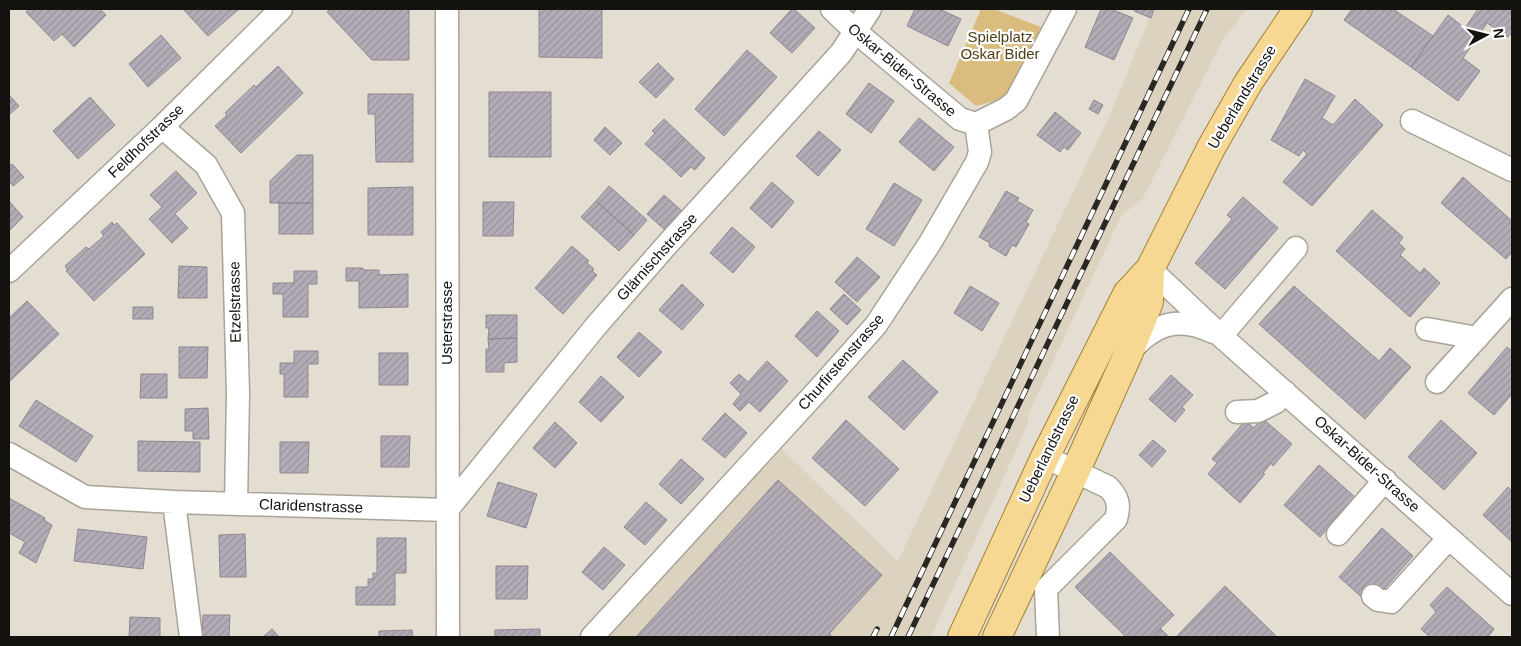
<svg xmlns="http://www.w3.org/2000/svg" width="1521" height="646" font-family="Arial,sans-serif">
  <defs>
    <pattern id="building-hatch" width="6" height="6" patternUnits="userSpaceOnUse" patternTransform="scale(1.25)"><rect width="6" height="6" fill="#b3abb6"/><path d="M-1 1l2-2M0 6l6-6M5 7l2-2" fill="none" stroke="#99929b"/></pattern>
  </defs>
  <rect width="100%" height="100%" fill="#e4ded2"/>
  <path fill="#dbd2bf" d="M1153,9H1247L1222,41L1143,198L1121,216L1029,413L1027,426L931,637H592L772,440L898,561L1113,108Z"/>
  <path fill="#dabc7f" d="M981,9H994L1046,29L1008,97L976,106L949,83Z"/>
  <path fill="url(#building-hatch)" stroke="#8f8791" d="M29,9H100L106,15L74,47L62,34L54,41L26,12Z
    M183,9H239L208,36Z
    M331,9H409V60H372L327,12Z
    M539,9H602V58L539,57Z
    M792,9H794L815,28L792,53L770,33Z
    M915,9H939L961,19L948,46L907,26Z
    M1101,9H1111L1133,18L1114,60L1085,47Z
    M1135,9H1154L1151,18L1134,11Z
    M1352,9H1393L1433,36L1411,67L1344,20Z
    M1478,9H1512V32L1508,37L1487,23L1463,58L1480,71L1458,101L1411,67L1448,15L1465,28Z
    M161,35L181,58L148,87L129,64Z
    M747,50L777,77L724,136L695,109Z
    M658,63L674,79L656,98L639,82Z
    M278,66L303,93L241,153L215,126L227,115L225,113L254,85L256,87Z
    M1305,79L1335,96L1322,118L1333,125L1355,99L1383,125L1312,206L1283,182L1307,154L1303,150L1299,156L1271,140Z
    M869,83L894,101L871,133L846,114Z
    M489,92H551V157H489Z
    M368,94H413V162H376L375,114H368Z
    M9,95L19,106L9,115Z
    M90,97L115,125L78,159L53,131Z
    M1094,100L1103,105L1098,114L1089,109Z
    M1055,112L1081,133L1068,150L1064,147L1060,152L1037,135Z
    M919,118L954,147L934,171L899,142Z
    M664,119L684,138L663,160L645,144L655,133L652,131Z
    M605,127L622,143L610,155L594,140Z
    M819,131L841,150L818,176L796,156Z
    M684,138L705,158L695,170L691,167L681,177L663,160Z
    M297,155H313V203H270V181Z
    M12,164L24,177L13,186L9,181V166Z
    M176,171L197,193L175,214L188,228L172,243L149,219L162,207L150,195Z
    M1463,177L1512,221V252L1506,259L1441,203Z
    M772,182L794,202L772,228L750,208Z
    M894,183L922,200L894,246L866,229Z
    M609,186L647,220L634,235L596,201Z
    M413,187V235H368V188Z
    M1006,191L1019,198L1017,201L1033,210L1026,222L1029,224L1016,247L1012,245L1006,256L989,246L990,243L979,237Z
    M664,195L682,211L665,230L647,214Z
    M1243,197L1278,228L1225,289L1195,263L1232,219L1227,215Z
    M9,201L23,217L9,231Z
    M596,201L634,235L619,251L581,217Z
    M483,202H514L513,236H483Z
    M279,203H313V234H279Z
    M1372,210L1403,237L1399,243L1405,249L1400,255L1420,273L1424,268L1440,283L1410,317L1336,251Z
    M112,222L114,225L117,223L145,254L94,301L66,271L68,270L65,266L86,247L89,249L104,236L101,232Z
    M732,227L755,247L733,273L710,253Z
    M572,246L589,261L587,263L594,269L592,271L597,275L563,314L535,288Z
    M857,257L880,277L857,302L835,282Z
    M179,266L207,267V298H178Z
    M346,268H363V270H379V275L408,274V307L359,308V281H346Z
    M294,271H317V284H308V317H283V294H273V283H294Z
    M682,284L704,305L682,330L659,310Z
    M970,286L999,303L982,331L954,313Z
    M1294,286L1379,361L1390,348L1411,367L1365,419L1259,324Z
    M844,294L861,310L847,325L830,309Z
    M27,301L59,334L10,381L9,380V318Z
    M133,307H153V319H133Z
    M817,311L839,331L817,357L795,336Z
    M486,315H517V338L488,339L489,328H486Z
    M639,332L662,352L639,377L617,357Z
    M517,338V362L504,363V372H486V349H489L488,339Z
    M179,347H208L207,378H179Z
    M1507,347L1512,351V394L1494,415L1468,393Z
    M294,351H318V364H308V397H284V374H280V363H294Z
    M379,353H408V385H379Z
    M903,360L938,392L904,430L868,397Z
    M767,361L788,381L760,412L749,402L740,411L733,404L741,394L730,383L739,374L748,382Z
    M141,374H167V398H140Z
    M1171,375L1193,395L1182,407L1185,410L1175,422L1149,399Z
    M601,376L624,397L601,422L579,402Z
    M36,400L93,436L76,462L19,426Z
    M208,408L209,439H193V431H185V409Z
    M725,413L747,433L725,458L702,439Z
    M1262,418L1292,444L1273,466L1271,463L1263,473L1265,474L1240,503L1208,474L1217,463L1212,459L1245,421L1254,428Z
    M846,420L899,469L865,506L812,458Z
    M1441,420L1477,453L1444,490L1408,457Z
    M555,422L577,443L555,468L533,448Z
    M381,436H410L409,467H381Z
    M1153,440L1166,451L1152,467L1139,455Z
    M138,441L200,442V472L138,471Z
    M280,442H309L308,473H280Z
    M681,459L704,479L681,504L659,484Z
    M1319,465L1356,498L1320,537L1284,505Z
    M778,480L882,575L829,634L833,637H636Z
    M498,482L537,494L526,528L487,516Z
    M1508,487L1512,491V542L1483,515Z
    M9,498L45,518L44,520L52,525L36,563L19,553L25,542L9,533Z
    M646,502L667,520L645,545L624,527Z
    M1382,528L1413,556L1380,594L1366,601L1339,577Z
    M78,529L147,537L143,569L74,561Z
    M245,534L246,577H220L219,535Z
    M377,538H406V573H395V605H356V587H368V579H373V573H377Z
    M604,547L625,565L603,590L582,572Z
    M1110,552L1174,615L1152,637H1126L1075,587Z
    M496,566H528L527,599H496Z
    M1225,586L1277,637H1176Z
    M1447,587L1494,629L1488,637H1430L1421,629L1436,612L1430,605Z
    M203,615H230L229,637H202Z
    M130,617L160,618V637H129Z
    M272,629L279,637H263Z
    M540,629V637H495V630Z
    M1161,629L1169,637H1154L1153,636Z
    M412,630L413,637H379V631Z"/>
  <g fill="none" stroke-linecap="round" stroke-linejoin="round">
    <g stroke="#a9a398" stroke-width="25">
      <path id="minor" d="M447,9L448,637
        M832,9L856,32L960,119L976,124
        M1412,121L1512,170
        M976,124L1006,109L1016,101L1065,9
        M162,127L206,165L233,213L238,393L236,504
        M1150,269L1221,336L1512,594
        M9,271L162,127L281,9
        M1427,329L1477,338
        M1221,336L1296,248
        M1129,352C1154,324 1178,315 1213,332
        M1437,382L1512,299
        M1237,412L1258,411L1276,402L1285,392
        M9,454L85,497L174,502L447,510L596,326L664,248L841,53L870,9
        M1045,457L1108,487C1118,497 1120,505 1116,519L1046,589L1048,637
        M174,502L191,637
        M1338,534L1385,480
        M1373,596L1378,600L1391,602L1449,538
        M592,637L820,388L876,325L930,243L977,162L980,152L976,124"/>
    </g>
    <g stroke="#a48235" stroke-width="30">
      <path id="major" d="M962,637L1045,457L1127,294L1150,269L1211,148L1248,83L1298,9
        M997,637L1076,470L1129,352L1149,302L1150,269"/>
    </g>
    <use href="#minor" stroke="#fff" stroke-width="22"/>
    <use href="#major" stroke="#f7d892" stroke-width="28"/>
    <g stroke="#292722" stroke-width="5.5">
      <path id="rail" d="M873,637L877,629
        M891,637L1189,9
        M908,637L1207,9"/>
    </g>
    <use href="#rail" stroke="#fff" stroke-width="4" stroke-dasharray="11" stroke-linecap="butt"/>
  </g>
  <g text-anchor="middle" stroke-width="4.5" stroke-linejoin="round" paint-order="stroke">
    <g font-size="15" fill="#4f3d13" stroke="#fff">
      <text x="1000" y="42">Spielplatz<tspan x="1000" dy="17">Oskar Bider</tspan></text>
    </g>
    <g font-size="15" fill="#14120e" stroke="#fff">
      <text transform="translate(902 70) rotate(40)" y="5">Oskar-Bider-Strasse</text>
      <text transform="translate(1242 97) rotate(-59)" y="5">Ueberlandstrasse</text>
      <text transform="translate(146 141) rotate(-44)" y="5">Feldhofstrasse</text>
      <text transform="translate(657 257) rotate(-48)" y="5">Glärnischstrasse</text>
      <text transform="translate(235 302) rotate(-91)" y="5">Etzelstrasse</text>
      <text transform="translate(447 323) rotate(-90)" y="5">Usterstrasse</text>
      <text transform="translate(841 362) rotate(-49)" y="5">Churfirstenstrasse</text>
      <text transform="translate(1049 449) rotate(-64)" y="5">Ueberlandstrasse</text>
      <text transform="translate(1367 464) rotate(42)" y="5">Oskar-Bider-Strasse</text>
      <text transform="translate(311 506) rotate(2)" y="5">Claridenstrasse</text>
    </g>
  </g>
  <rect width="1521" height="646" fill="none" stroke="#14120e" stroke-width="20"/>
  <g transform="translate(1486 35) rotate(83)" stroke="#ffffff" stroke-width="4" paint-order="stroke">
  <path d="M0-4L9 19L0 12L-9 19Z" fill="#14120e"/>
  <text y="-8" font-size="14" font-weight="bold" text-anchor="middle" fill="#14120e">N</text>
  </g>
</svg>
